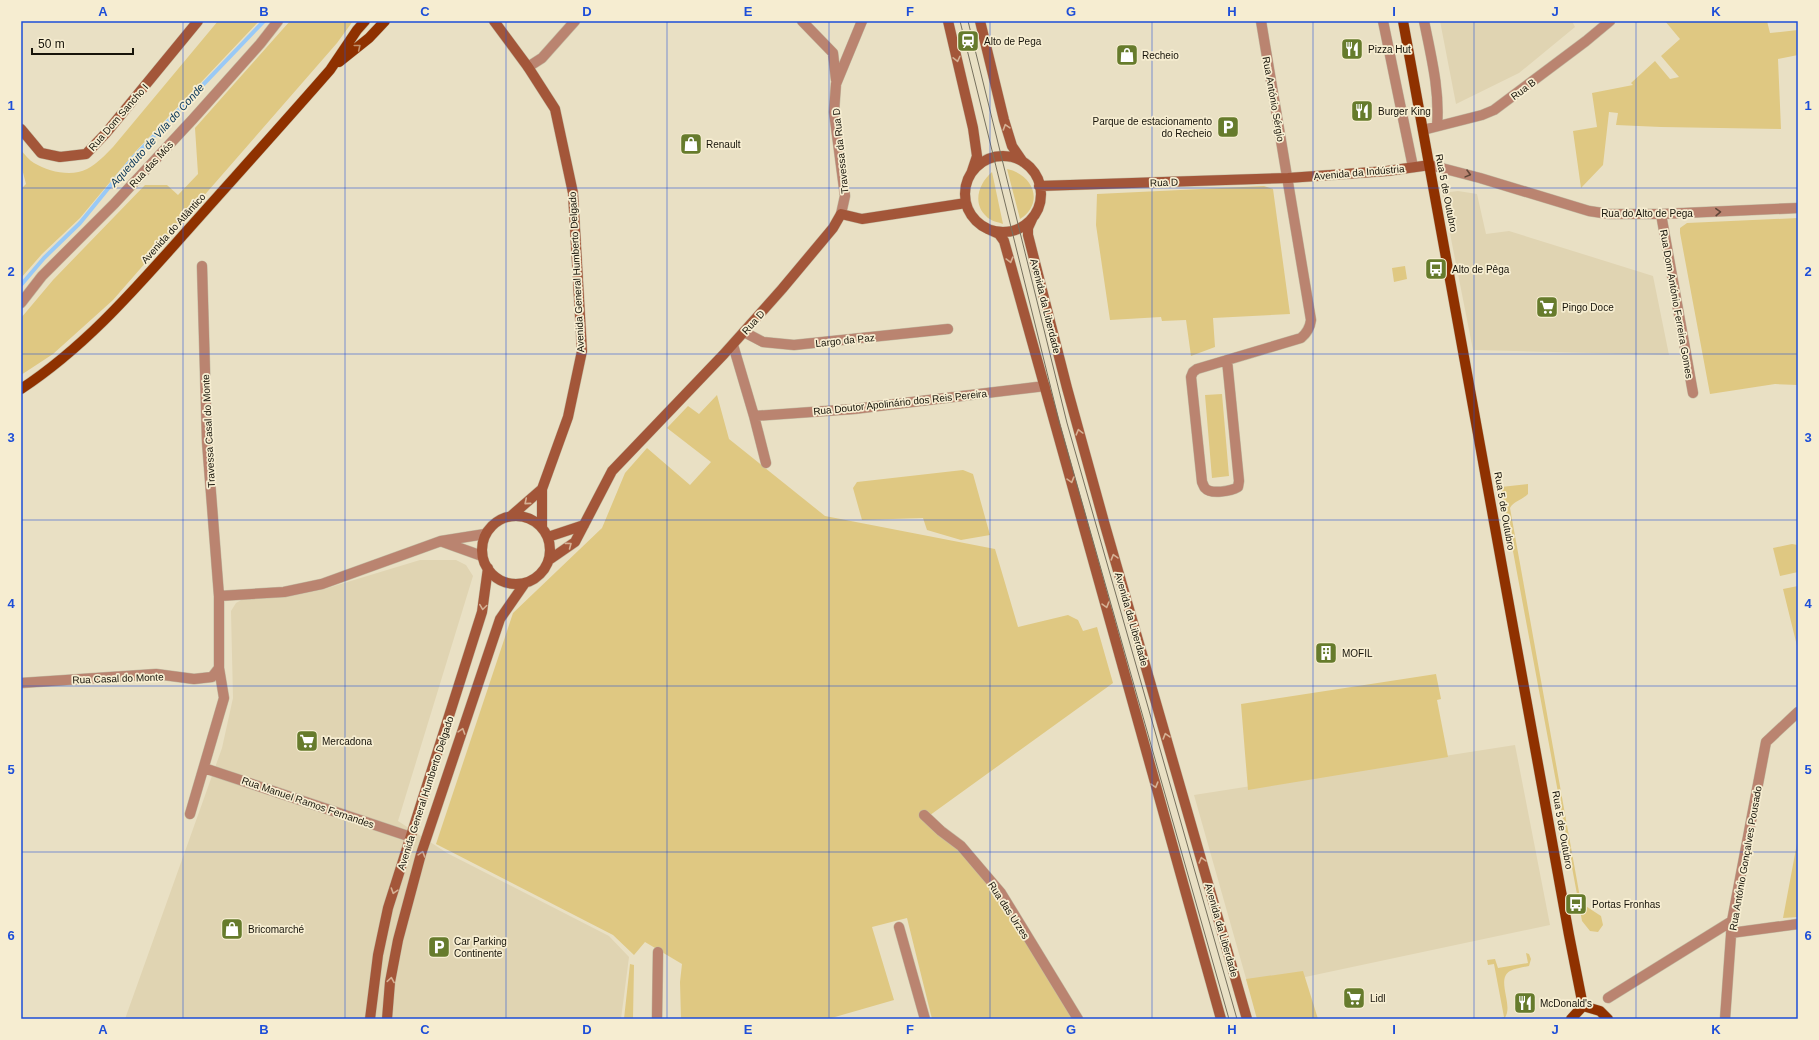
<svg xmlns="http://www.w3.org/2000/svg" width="1819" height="1040" font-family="Arial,sans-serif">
  <rect width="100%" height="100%" fill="#e9e0c4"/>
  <path fill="#e0d4b2" d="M1440,21H1572L1575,27L1519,73L1456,104Z
    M1458,191L1477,194L1486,234L1509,231L1653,276L1669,355L1473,350L1442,193Z
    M420,560H456L466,565L473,576L398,821L447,853L609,936L629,957L621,1019H125L222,748L233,698L231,611L236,603L243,599L291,596L321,590Z
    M1515,745L1550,925L1249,989L1194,795Z"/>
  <path fill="#dfc882" d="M218,21H259L136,151L80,218L42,254L21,278V189L26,184L21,165V150C25,155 29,160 34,163C49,172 72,177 87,169C98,163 105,155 113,147Z
    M290,21H353L337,43L113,300L53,354L21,375V318L53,280L145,185H167L178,195L198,174L195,128Z
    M1665,21H1767L1770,33L1798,30V55L1778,59L1781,129L1661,127L1616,125L1618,113L1609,112L1603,165L1581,188L1573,131L1597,127L1592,93L1633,85L1631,83L1655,61L1670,79L1679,77L1661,56L1680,39Z
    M1007,169C1033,174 1045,203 1020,219Z
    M992,172L1003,224C998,222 990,221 986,216C972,203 979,183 992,172Z
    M1264,186L1273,189L1290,314L1213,318L1215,347L1191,356L1186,320L1162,321L1161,317L1110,320L1096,225L1097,194Z
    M1798,218V385L1775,384L1710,394L1680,233V228L1687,223Z
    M1405,266L1407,279L1394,282L1392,268Z
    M1222,394L1229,476L1212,478L1205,395Z
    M717,395L729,439L825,516L995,549L1018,627L1068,615L1078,620L1083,631L1097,627L1113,683L926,818L992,882L1075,1019H932L907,918L872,927L894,1000L828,1019H681L680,982L682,964L645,942L634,955L613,935L436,844L513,613L602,528L625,473L647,448L690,485L711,462L667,428L688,406L699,414Z
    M963,470L973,474L990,535L961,540L927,530L923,518L862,520L853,488L857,482Z
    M1528,484V494C1522,500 1514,501 1510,508L1581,903L1601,916L1603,925L1598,932L1590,931L1582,921L1501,487Z
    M1792,544L1798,545V572L1780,576L1773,548Z
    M1798,586V650L1783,589Z
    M1436,674L1441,699L1437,700L1448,757L1248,790L1241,704Z
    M1798,838V917L1783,918Z
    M1526,953L1529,954L1531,959L1529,966C1524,967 1516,968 1510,971C1495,980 1515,1006 1504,1019H1498L1504,1017L1494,964L1488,965L1487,960L1495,959L1498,968L1528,963Z
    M630,964L634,965L633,1019H624Z
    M1303,971L1318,1019H1257L1246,979Z"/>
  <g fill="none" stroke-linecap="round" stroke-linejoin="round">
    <path stroke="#99c9f6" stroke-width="4" d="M21,285L44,258L80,223L132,159L264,21"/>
    <g stroke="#c3bba3" stroke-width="11">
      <path id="street" d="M802,21L833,53L836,80
        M1383,21L1413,167
        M1424,21C1431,56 1440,91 1437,126
        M528,67L542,58L575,21
        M1423,130L1482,115L1494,110L1586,41L1610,21
        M1430,165L1480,178L1589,211L1609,214H1661L1798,208
        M841,214L845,196L834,112L836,84L862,21
        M1661,214L1693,393
        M21,303L42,276L114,204L193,119L260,44L278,21
        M744,332L763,342L794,345L948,329
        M733,345L754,416L766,463
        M1227,360L1239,481L1238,487C1231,491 1211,495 1205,488C1204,487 1203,484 1202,482L1191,377L1193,372L1197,369L1301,338C1307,333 1310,328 1311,320L1261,21
        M754,416L854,409L1045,386
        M443,542L482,556
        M219,596L284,592L322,584L441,541L485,534
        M21,683L156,674L194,679L212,677L219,668V596L207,442L202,266
        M204,768L411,837
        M190,814L224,698L219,668
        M924,815L941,831L961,846L1001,893L1078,1019
        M899,927L925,1019
        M1731,933L1798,924
        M1608,998L1732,921
        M657,1019L658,952
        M1725,1019L1732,921L1766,742L1798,712"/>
    </g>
    <g stroke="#c3bba3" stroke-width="11">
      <path id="secondary" d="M494,21L528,67L555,109L573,193L582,351L568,417L542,489V527
        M948,21L973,128L977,156L972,171
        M980,21L1004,120L1012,146L1023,162
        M21,129L41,153L60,157L86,154L106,133L198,21
        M965 194a38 38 0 1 1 76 0a38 38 0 1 1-76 0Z
        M1039,186L1288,178L1387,171L1430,165
        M1033,217L1028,228V235L1067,388L1104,522L1247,1019
        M990,230L999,234L1004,241L1221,1019
        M511,516L542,489
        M482 550a34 34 0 1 1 68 0a34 34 0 1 1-68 0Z
        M548,537L584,525
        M549,560L575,542L612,471L724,354L782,289L833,228L841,214L862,219L966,203
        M370,1019L378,955L388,908L482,612L488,568
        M387,1019L390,982L398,940L421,854L500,619L525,583"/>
    </g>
    <g stroke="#c3bba3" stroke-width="11">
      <path id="primary" d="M1403,21L1569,935L1583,1006
        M339,62L369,38L385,21
        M21,389C85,347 135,289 185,233C233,179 282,125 330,70L357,30L365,21
        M1583,1006L1600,1011L1608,1019
        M1571,1019L1583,1006"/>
    </g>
    <use href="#street" stroke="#ba8470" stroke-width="10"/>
    <use href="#secondary" stroke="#a35639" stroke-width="10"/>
    <use href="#primary" stroke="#8f3100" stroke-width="10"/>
    <path stroke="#76705e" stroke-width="1" d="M960,21L1060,425L1229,1019
      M968,21L1067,423L1237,1019"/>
  </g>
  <defs><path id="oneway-chevron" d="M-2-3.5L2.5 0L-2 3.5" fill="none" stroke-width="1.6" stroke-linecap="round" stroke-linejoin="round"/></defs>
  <use stroke="#c28f68" href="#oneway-chevron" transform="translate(358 47) rotate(-39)"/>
  <g stroke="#d5b194">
    <use href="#oneway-chevron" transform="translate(957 59) rotate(77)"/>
    <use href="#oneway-chevron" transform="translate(1006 127) rotate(-107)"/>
    <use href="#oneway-chevron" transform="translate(1010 260) rotate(75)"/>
    <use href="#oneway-chevron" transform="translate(1079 432) rotate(-105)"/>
    <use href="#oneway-chevron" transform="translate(1071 480) rotate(74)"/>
    <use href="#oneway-chevron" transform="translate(527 502) rotate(140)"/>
    <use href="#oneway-chevron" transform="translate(569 545) rotate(-37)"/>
    <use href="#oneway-chevron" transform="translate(1114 557) rotate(-106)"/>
    <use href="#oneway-chevron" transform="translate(1106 605) rotate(74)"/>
    <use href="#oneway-chevron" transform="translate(483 607) rotate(98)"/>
    <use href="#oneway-chevron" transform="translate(462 731) rotate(-72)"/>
    <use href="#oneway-chevron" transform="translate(1166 736) rotate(-106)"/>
    <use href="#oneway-chevron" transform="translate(1155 785) rotate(74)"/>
    <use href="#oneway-chevron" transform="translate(422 854) rotate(-73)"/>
    <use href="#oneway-chevron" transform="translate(1202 860) rotate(-106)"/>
    <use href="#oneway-chevron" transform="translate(394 891) rotate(108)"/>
    <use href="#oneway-chevron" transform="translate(391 980) rotate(-81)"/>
  </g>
  <g stroke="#604638">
    <use href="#oneway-chevron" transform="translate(1468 174) rotate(15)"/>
    <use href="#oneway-chevron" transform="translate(1718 212) rotate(-2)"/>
  </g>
  <path fill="none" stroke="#1d4ed8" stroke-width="1" stroke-opacity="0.55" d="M183,21V1019M345,21V1019M506,21V1019M667,21V1019M829,21V1019M990,21V1019M1152,21V1019M1313,21V1019M1474,21V1019M1636,21V1019M21,188H1798M21,354H1798M21,520H1798M21,686H1798M21,852H1798"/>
  <defs>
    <g id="station-square" transform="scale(1.15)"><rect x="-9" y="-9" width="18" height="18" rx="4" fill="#667b2c" stroke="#f6edd1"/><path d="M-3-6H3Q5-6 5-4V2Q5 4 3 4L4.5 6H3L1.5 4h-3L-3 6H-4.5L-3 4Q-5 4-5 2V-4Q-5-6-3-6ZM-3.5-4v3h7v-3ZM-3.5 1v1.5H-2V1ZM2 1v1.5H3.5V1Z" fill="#fff"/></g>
    <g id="restaurant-square" transform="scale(1.15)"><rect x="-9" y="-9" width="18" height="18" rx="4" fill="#667b2c" stroke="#f6edd1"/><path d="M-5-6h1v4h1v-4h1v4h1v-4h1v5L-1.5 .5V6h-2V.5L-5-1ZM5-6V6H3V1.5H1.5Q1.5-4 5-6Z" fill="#fff"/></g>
    <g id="shop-square" transform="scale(1.15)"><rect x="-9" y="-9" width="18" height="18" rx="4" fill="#667b2c" stroke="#f6edd1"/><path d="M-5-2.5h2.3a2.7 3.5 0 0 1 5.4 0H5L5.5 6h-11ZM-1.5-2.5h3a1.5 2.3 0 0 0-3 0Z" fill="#fff"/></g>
    <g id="parking-square" transform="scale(1.15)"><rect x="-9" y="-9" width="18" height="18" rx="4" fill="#667b2c" stroke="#f6edd1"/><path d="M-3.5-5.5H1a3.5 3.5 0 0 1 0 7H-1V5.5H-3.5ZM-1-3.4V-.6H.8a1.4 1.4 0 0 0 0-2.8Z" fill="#fff"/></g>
    <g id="bus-square" transform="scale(1.15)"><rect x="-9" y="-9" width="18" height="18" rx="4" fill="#667b2c" stroke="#f6edd1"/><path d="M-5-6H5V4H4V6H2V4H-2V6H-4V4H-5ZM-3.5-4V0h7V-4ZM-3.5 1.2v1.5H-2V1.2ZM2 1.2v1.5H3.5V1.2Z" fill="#fff"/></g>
    <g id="supermarket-square" transform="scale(1.15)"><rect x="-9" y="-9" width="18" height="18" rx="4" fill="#667b2c" stroke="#f6edd1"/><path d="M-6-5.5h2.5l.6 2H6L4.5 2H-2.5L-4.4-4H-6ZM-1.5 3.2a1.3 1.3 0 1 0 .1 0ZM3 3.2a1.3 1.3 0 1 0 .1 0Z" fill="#fff"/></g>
    <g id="building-square" transform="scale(1.15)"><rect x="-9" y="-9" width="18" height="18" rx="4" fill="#667b2c" stroke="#f6edd1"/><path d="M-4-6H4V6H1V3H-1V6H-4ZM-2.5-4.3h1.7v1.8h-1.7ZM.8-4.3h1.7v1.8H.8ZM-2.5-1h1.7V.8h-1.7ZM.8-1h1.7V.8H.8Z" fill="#fff"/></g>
  </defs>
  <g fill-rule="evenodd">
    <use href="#station-square" x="968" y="41"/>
    <use href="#restaurant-square" x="1352" y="49"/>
    <use href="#shop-square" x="1127" y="55"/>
    <use href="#restaurant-square" x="1362" y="111"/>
    <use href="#parking-square" x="1228" y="127"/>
    <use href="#shop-square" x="691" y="144"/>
    <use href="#bus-square" x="1436" y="269"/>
    <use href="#supermarket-square" x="1547" y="307"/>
    <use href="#building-square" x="1326" y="653"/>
    <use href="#supermarket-square" x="307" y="741"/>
    <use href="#bus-square" x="1576" y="904"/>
    <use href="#shop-square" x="232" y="929"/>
    <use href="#parking-square" x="439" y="947"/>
    <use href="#supermarket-square" x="1354" y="998"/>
    <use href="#restaurant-square" x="1525" y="1003"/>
  </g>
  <g text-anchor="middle" stroke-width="3.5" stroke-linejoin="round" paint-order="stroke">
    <g font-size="10" fill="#17140a" stroke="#f6edd1" text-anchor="start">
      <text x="984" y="45">Alto de Pega</text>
      <text x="1368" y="53">Pizza Hut</text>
      <text x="1142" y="59">Recheio</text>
      <text x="1378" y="115">Burger King</text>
      <text x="1212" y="125" text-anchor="end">Parque de estacionamento<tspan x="1212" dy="12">do Recheio</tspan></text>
      <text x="706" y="148">Renault</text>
      <text x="1452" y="273">Alto de Pêga</text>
      <text x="1562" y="311">Pingo Doce</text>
      <text x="1342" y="657">MOFIL</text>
      <text x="322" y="745">Mercadona</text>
      <text x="1592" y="908">Portas Fronhas</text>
      <text x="248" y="933">Bricomarché</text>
      <text x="454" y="945">Car Parking<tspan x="454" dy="12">Continente</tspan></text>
      <text x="1370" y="1002">Lidl</text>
      <text x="1540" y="1007">McDonald's</text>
    </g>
    <g font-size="10" fill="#17140a" stroke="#f6edd1">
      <text transform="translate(1523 89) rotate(-37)" y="4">Rua B</text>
      <text transform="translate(1274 99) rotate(80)" y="4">Rua António Sérgio</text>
      <text transform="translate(118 117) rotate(-49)" y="4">Rua Dom Sancho I</text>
      <text transform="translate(840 151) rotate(-96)" y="4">Travessa da Rua D</text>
      <text transform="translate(151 164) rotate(-47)" y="4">Rua das Mós</text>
      <text transform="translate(1359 172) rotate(-5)" y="4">Avenida da Indústria</text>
      <text transform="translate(1164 182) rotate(-2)" y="4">Rua D</text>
      <text transform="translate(1447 193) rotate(79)" y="4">Rua 5 de Outubro</text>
      <text x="1647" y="217">Rua do Alto de Pega</text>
      <text transform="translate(173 228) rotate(-48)" y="4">Avenida do Atlântico</text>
      <text transform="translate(576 272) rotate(-93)" y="4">Avenida General Humberto Delgado</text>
      <text transform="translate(1677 304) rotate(80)" y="4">Rua Dom António Ferreira Gomes</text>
      <text transform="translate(1046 306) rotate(76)" y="4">Avenida da Liberdade</text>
      <text transform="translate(753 322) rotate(-48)" y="4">Rua D</text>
      <text transform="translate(845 340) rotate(-6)" y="4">Largo da Paz</text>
      <text transform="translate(900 402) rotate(-6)" y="4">Rua Doutor Apolinário dos Reis Pereira</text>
      <text transform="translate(208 431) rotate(-93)" y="4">Travessa Casal do Monte</text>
      <text transform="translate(1505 511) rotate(80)" y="4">Rua 5 de Outubro</text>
      <text transform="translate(1132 619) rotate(74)" y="4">Avenida da Liberdade</text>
      <text transform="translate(118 678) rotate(-2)" y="4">Rua Casal do Monte</text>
      <text transform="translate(425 793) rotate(-72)" y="4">Avenida General Humberto Delgado</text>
      <text transform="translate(308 802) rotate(19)" y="4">Rua Manuel Ramos Fernandes</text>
      <text transform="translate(1563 830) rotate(80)" y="4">Rua 5 de Outubro</text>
      <text transform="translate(1745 858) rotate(-80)" y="4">Rua António Gonçalves Pousado</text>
      <text transform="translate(1009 910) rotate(57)" y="4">Rua das Urzes</text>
      <text transform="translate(1222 930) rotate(74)" y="4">Avenida da Liberdade</text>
    </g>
    <g font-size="11" font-style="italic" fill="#043356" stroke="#f6edd1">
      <text transform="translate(157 135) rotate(-48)" y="4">Aqueduto de Vila do Conde</text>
    </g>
  </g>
  <rect width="1819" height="1040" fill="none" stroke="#f6edd1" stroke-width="44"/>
  <path d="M32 48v6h101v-6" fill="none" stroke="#17140a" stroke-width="2"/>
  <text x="38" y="48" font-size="12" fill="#17140a" stroke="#f6edd1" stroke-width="3" paint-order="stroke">50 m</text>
  <rect x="22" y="22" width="1775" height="996" fill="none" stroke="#1d4ed8" stroke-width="1.5"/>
  <g font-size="13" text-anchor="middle" font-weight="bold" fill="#1d4ed8">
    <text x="103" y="16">A</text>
    <text x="264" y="16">B</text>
    <text x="425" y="16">C</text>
    <text x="587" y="16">D</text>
    <text x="748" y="16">E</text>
    <text x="910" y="16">F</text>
    <text x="1071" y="16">G</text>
    <text x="1232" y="16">H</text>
    <text x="1394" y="16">I</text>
    <text x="1555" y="16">J</text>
    <text x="1716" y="16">K</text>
    <text x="11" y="110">1</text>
    <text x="1808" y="110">1</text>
    <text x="11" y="276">2</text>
    <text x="1808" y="276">2</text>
    <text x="11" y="442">3</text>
    <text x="1808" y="442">3</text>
    <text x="11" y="608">4</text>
    <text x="1808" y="608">4</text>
    <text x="11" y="774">5</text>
    <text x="1808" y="774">5</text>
    <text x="11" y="940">6</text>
    <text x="1808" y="940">6</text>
    <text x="103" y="1034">A</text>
    <text x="264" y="1034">B</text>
    <text x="425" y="1034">C</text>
    <text x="587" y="1034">D</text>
    <text x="748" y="1034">E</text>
    <text x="910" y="1034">F</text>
    <text x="1071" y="1034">G</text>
    <text x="1232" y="1034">H</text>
    <text x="1394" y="1034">I</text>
    <text x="1555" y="1034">J</text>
    <text x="1716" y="1034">K</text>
  </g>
</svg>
